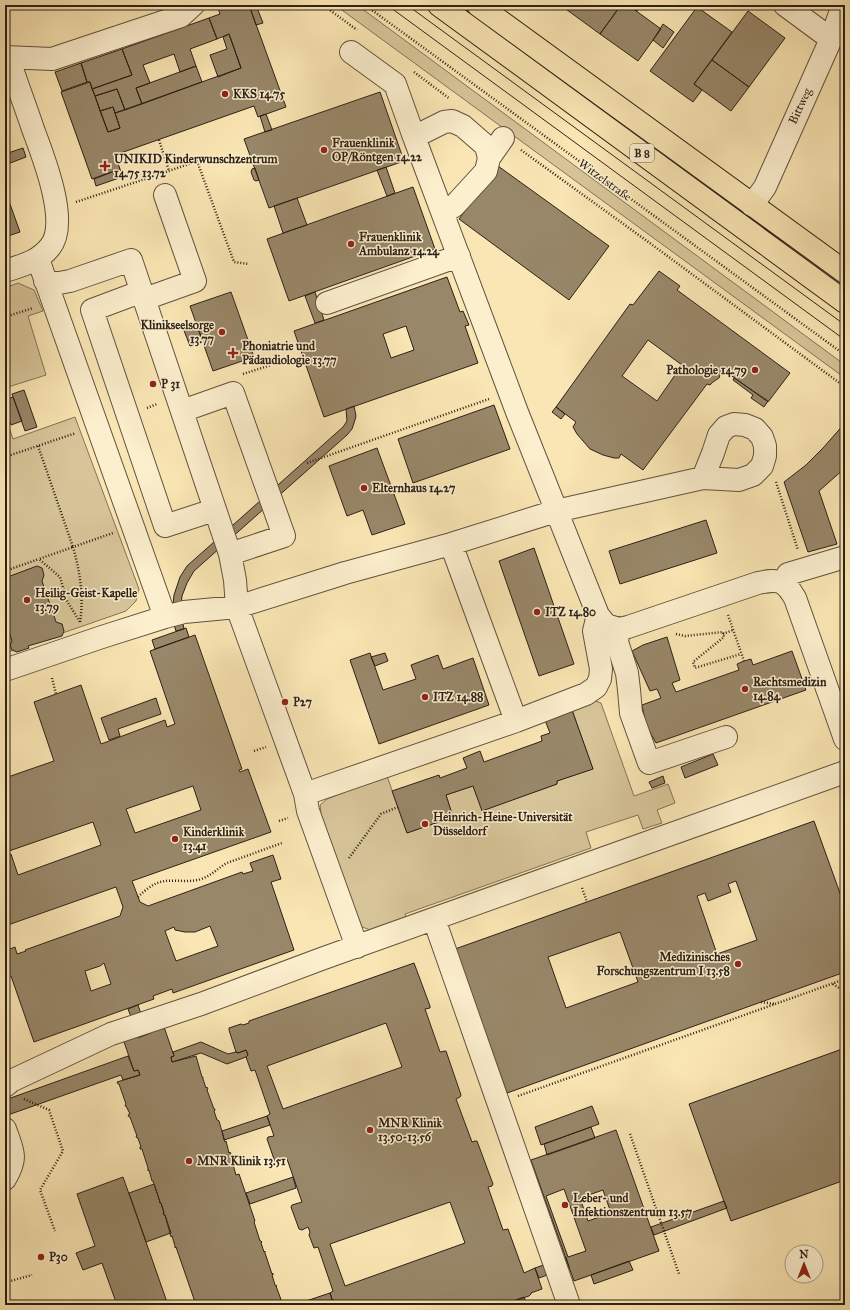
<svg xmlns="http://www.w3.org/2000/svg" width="850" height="1310" font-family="'IM FELL Great Primer',serif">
  <rect width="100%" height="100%" fill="#fae6b4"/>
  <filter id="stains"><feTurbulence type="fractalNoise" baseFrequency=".005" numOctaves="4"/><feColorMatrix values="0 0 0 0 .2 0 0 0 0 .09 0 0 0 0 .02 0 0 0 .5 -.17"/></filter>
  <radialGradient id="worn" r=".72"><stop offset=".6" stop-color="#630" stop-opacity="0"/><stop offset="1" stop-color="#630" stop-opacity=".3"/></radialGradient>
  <path fill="#d7c599" stroke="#827358" d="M335,5H357L845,365V378Z
    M18,283L34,290L43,311L28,316L46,375L5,388V288Z
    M5,416L13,439L75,417L139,589L136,601L126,611L5,653Z
    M596,701L601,703L634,796L668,784L675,803L657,810L662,823L643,829L638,815L586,832L591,848L405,914L407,922L373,931L357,925L316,814L321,812L320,805L327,799L387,776L407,833L453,817L446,795L473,786L482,810L557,784V781L593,769L572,710Z"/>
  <path fill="#988769" stroke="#2d2117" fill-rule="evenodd" d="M226,5H249L286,107L258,117L254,106L115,155L120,169L92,179L61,92L90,82L108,132L120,128L115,113L241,68L229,34L217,39L209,18L220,14L218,8Z
    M249,5H256L263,23L256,25Z
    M564,5H621L600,34L563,7Z
    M621,5H628L661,29L638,61L600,34Z
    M628,5H641L637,11Z
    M697,7L732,32L694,84L702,90L693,102L650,71Z
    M748,11L785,38L749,87L712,60Z
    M209,18L217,39L190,49L196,66L180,72L174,54L143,65L150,83L136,88L142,104L125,110L117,89L95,96L92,89L132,75L122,49Z
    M663,24L674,32L663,48L653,40Z
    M229,34L241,68L218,77L210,55L227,49L223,37Z
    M122,49L132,75L92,89L90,82H87L81,63Z
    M712,60L749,87L731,111L694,84Z
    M81,63L87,82L62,91L55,72Z
    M196,66L202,82L142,104L136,88Z
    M117,89L125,110L115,113L113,107L100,111L95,96Z
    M380,92L404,161L269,208L244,139Z
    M113,107L120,128L108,132L100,111Z
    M266,114L272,130L265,132L260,116Z
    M23,148L26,157L5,165V154Z
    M498,166L609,246L569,300L459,219Z
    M386,167L395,193L387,196L377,170Z
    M255,168L259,180L256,181L254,180L251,172L252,169Z
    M120,169L122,177L96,186L94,179Z
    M413,187L435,249L289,301L267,239Z
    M5,190L20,232L5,237Z
    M297,198L307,225L283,233L274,206Z
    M659,271L680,286L677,290L790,373L768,402L722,369L719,378L713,382L710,385L707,384L643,470L621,454L619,458H614L603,455L590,449L577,434L573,427L576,422L556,407L630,304L633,305ZM648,340L682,365L657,401L622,376Z
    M447,277L460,312L463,311L469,325L465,326L478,363L324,417L294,331ZM406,326L414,350L391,358L383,334Z
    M231,292L254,357L213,371L190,306Z
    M315,292L324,320L315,323L305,296Z
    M196,323L203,341L190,346L183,328Z
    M734,378L768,401L764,407L751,398L753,395L733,380Z
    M24,390L37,427L25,431L12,394Z
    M13,397L22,421L11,425L5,409V400Z
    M494,405L510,449L413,483L398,439Z
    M354,406L356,416L355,420L352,429L347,435L194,571L187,583L182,596L181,605L182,618L184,629L176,631L173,622V605L174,595L180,577L187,566L343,427L347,421L346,409Z
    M556,407L565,414L561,419L552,412Z
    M845,423V468L819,491L837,544L808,552L784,482L806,465L823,448Z
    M377,448L405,524L372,535L363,510L347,516L329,466Z
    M706,520L717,553L620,584L609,551Z
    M534,548L574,664L539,676L499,561Z
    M37,566L42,568L44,575L42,581L56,622L62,624L64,631L62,636L28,646L29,648L17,652L12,650L10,645L12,641L5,620V578Z
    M186,628L189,637L155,649L152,640Z
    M195,635L242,769L239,770L240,772L248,769L271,832L132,881L140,902L148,906L242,872L243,874L253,871L250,863L273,855L281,879L271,882L294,950L173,993L172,989L153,996L154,999L34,1042L11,976L5,977V951L15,947L17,954L26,951L25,950L120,916L123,907L116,887L5,926V778L54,761L34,702L81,685L101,744L165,720L167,727L175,724L150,651ZM193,786L201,810L135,833L126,809ZM93,822L101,845L18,875L11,854L7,855L6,852ZM210,926L218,946L176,961L165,931L174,927L175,930L185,932H195ZM104,963L111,984L91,991L85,971L100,966Z
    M667,637L680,680L672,683L676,692L739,670L737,664L744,661L751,659L753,665L792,651L806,690L656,743L646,725L642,705L661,698L657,689L650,691L632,651L643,645Z
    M370,653L383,690L416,679L411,665L438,655L443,669L473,658L489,705L379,744L350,660Z
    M385,653L388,661L375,666L371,657Z
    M156,698L161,714L118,729L120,736L109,740L101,718Z
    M572,710L593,769L557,781V784L482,811L473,786L446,795L453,817L407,833L392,791L439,775L440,778L467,768L463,758L480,751L484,762L542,741L541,736L550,733L545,720Z
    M713,754L718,765L685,778L681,767Z
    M663,776L665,783L652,788L649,782Z
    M814,821L845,907V972L507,1093L455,949ZM736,881L757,940L717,954L697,896L705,893L708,901L731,892L728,884ZM620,932L638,982L566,1008L548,957Z
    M414,963L430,1006V1008L425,1009L440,1052L445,1051H446L461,1095L460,1097L456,1099L472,1142L475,1141H477L493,1184L492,1186L488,1187L503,1230L508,1229L524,1273L535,1268L542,1289L531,1293V1294L529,1296L502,1305H334L330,1293L333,1291L318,1247L314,1248L309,1235L310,1232L308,1227L302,1230L299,1229L291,1207L292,1205L302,1202L287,1159L277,1162H275L267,1139L268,1137L274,1136L267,1116L270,1114L255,1070L251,1071L246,1057L248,1055L246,1050L238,1053L236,1052L229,1030V1028L241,1024L243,1025L249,1023V1021ZM386,1023L402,1067L283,1109L267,1066ZM450,1202L465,1243L345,1286L330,1244Z
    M138,1005L148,1034L139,1037L128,1009Z
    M163,1024L174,1056L171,1057L172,1062L196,1056L202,1077H203V1079L206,1088L207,1087L208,1089L207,1090L214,1109H215V1110L214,1111L217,1120H218L219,1121L225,1142L226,1141L229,1153L230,1152L231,1154H230L236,1175L239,1174L255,1221L254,1222L260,1241H261L262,1242L261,1243L264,1252L265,1251V1253L272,1274L273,1273V1275H272L275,1285L277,1286H276L283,1305H197L196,1302H195L176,1247L175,1248V1246L172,1236L171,1237L165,1215H164L163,1213H164L161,1203L159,1202H160L153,1181H152L149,1170L148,1171V1168L142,1149H140V1147H141L138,1138H137L136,1136H137L130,1117H129L128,1115L130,1114L126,1106H125L126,1104L119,1084H118L117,1082L140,1075L138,1070L134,1071L123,1039L136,1034L138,1038L148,1034L151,1033L149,1029Z
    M201,1042L228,1054L236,1052L238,1053L246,1050L248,1055L246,1057L227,1064L201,1053L172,1062L171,1057L174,1056L173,1052Z
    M845,1048V1180L731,1221L689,1104Z
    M128,1056L134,1071L138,1070L140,1075L123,1080L121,1075L5,1116V1100Z
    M592,1106L599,1124L541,1145L535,1127Z
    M267,1116L270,1125L224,1140L222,1131Z
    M591,1127L595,1138L547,1155L544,1144Z
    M616,1130L659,1251L574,1281L531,1160ZM603,1190L611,1213L588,1221L580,1198Z
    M123,1177L146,1242L168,1305H117L102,1263L83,1270L76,1253L95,1246L77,1194Z
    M293,1177L296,1188L250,1204L246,1193Z
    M154,1184L160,1202H159L161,1203L164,1213H163L164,1215H165L171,1233L146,1242L129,1193Z
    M564,1189L586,1251L568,1257L546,1196Z
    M724,1201L727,1208L654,1235L651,1227Z
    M566,1257L569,1267L539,1278L535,1268Z
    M629,1261L633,1270L594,1284L591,1275Z
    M330,1293L332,1300L318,1305H294Z
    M524,1297L527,1305H502Z"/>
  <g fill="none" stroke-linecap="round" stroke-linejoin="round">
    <g stroke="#60523e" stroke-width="24">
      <path id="minor" d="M785,5L831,39
        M351,52L395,84L414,137
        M5,57L52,59L181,16L193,5
        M5,59L11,66C18,87 26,108 33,129C43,156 70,223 50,247C38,262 23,265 5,271
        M489,158L503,138
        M165,195L195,281L153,296L132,295L92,310L165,526L214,510
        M752,205L765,187L831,39L843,5
        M443,213L454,206L486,171L489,158L486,146L463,126L452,121L444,122L414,137L517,412L598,615L606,625L619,629L628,627L758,583C778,579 784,579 795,598L845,739
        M38,259L165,617
        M45,281L59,283L70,281L131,260L230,554L284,536L233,393L182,411
        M327,303L459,256
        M451,544L516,721
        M230,554L235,580L237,607L305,794L308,811L357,947
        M784,583L788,574L845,557
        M619,629L617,642L627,673L629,690L631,713L649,763L726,737
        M5,670L102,637L165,617L184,612L237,607L345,573L451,544L556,511L703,478L739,480L753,475L762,466L765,456V446L762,437L755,429L745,425L734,424L726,427L719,435L713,453L703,478
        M305,794L516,721L586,694L596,687L600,679L601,669L594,631L598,615
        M434,919L569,1305
        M5,1086L11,1081L111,1034L201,1004L324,958L845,772
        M5,1129C13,1152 18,1157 5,1179"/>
    </g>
    <g stroke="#2d2117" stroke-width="24">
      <path id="major" d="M439,5L845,302
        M478,5L845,272"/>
    </g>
    <path stroke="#2d2117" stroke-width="2.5" stroke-dasharray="1 2" stroke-linecap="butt" d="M323,5L357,30
      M365,5L845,355
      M414,72L450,99
      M159,140L169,171
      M521,150L647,241L845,387
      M163,173L197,161L234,262L249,264
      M76,202L151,177
      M5,317L33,308
      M243,374L271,365
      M147,408L157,404
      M38,446L73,547L39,559L60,577L67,601L80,622
      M5,457L76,433
      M307,463L489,399
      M776,482L798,550
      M5,571L39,559
      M728,615L744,661
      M80,622C84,597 80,572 73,547L113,533
      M676,634L685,636L723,632L724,637L693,662L695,668L741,654
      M723,634L733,630
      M52,678L56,694
      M254,751L266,747
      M279,821L288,818
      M349,858L381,814L398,807
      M582,888L587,902
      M138,897C143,892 149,887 155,884C169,877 186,884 201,879C211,876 218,868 227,863L282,843
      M833,984L845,992
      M761,1002L775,1004
      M518,1096L845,979
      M24,1099L49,1110L63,1151L40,1190L55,1231
      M630,1134L679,1274
      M5,1278L7,1282L32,1275"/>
    <use href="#minor" stroke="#fcefce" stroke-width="22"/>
    <use href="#major" stroke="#fae6b4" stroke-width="22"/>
    <path stroke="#2d2117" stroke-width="1" d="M387,5L845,340
      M407,5L845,325"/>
  </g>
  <g fill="#8f2418" stroke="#fcefce" stroke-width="1.5">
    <circle cx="225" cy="94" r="4"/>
    <circle cx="324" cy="150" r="4"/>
    <path d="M103 160h4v4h4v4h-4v4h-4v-4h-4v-4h4z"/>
    <circle cx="351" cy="244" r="4"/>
    <circle cx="222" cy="332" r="4"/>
    <path d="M231 347h4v4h4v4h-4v4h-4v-4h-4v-4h4z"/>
    <circle cx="755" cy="370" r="4"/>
    <circle cx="153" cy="384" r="4"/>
    <circle cx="364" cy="488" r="4"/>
    <circle cx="27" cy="600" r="4"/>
    <circle cx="537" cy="612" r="4"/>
    <circle cx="745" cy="689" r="4"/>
    <circle cx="425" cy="697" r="4"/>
    <circle cx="285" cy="702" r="4"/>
    <circle cx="425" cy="824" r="4"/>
    <circle cx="175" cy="839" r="4"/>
    <circle cx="738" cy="964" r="4"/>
    <circle cx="370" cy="1130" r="4"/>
    <circle cx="189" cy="1161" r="4"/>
    <circle cx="565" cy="1205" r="4"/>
    <circle cx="41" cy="1257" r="4"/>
  </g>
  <g text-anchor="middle" stroke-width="3" stroke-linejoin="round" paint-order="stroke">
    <rect fill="#fcefce" stroke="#6b5f4e" stroke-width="1" x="630" y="144" width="24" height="18" rx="3"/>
    <g font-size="11" font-weight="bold" fill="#2d2117">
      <text x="642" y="157">B 8</text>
    </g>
    <g font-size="12" font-weight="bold" fill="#2d2117" stroke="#fcefce" text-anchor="start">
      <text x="233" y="98">KKS 14.75</text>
      <text x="332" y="147">Frauenklinik<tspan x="332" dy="14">OP/Röntgen 14.22</tspan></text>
      <text x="114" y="163">UNIKID Kinderwunschzentrum<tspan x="114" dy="14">14.75 13.72</tspan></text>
      <text x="359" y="241">Frauenklinik<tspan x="359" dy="14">Ambulanz 14.24</tspan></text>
      <text x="214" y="329" text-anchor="end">Klinikseelsorge<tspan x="214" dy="14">13.77</tspan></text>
      <text x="242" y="350">Phoniatrie und<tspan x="242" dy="14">Pädaudiologie 13.77</tspan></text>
      <text x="747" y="374" text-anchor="end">Pathologie 14.79</text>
      <text x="161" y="388">P 31</text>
      <text x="372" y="492">Elternhaus 14.27</text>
      <text x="35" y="597">Heilig-Geist-Kapelle<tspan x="35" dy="14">13.79</tspan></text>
      <text x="545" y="616">ITZ 14.80</text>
      <text x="753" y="686">Rechtsmedizin<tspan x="753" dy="14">14.84</tspan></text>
      <text x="433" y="701">ITZ 14.88</text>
      <text x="293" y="706">P27</text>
      <text x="433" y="821">Heinrich-Heine-Universität<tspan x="433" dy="14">Düsseldorf</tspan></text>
      <text x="183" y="836">Kinderklinik<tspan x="183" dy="14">13.41</tspan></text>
      <text x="730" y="961" text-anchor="end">Medizinisches<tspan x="730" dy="14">Forschungszentrum I 13.58</tspan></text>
      <text x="378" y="1127">MNR Klinik<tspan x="378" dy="14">13.50-13.56</tspan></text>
      <text x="197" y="1165">MNR Klinik 13.51</text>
      <text x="573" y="1202">Leber- und<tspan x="573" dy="14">Infektionszentrum 13.57</tspan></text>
      <text x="49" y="1261">P30</text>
    </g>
    <g font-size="12" fill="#2d2117" stroke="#fcefce">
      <text transform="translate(800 106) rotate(-65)" y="4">Bittweg</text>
      <text transform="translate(605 180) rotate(36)" y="4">Witzelstraße</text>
    </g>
  </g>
  <rect width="850" height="1310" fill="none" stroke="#fae6b4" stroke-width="20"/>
  <rect x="6" y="6" width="838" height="1298" fill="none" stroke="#2d2117" stroke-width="2"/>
  <rect x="10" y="10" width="830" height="1290" fill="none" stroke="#2d2117"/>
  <g transform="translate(804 1264)"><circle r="19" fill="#fcefce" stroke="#a99d85"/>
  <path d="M0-3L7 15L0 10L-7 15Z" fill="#8f2418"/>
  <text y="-6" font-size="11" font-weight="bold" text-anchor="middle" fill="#2d2117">N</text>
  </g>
  <rect width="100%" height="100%" filter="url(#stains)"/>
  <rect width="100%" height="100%" fill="url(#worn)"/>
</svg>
